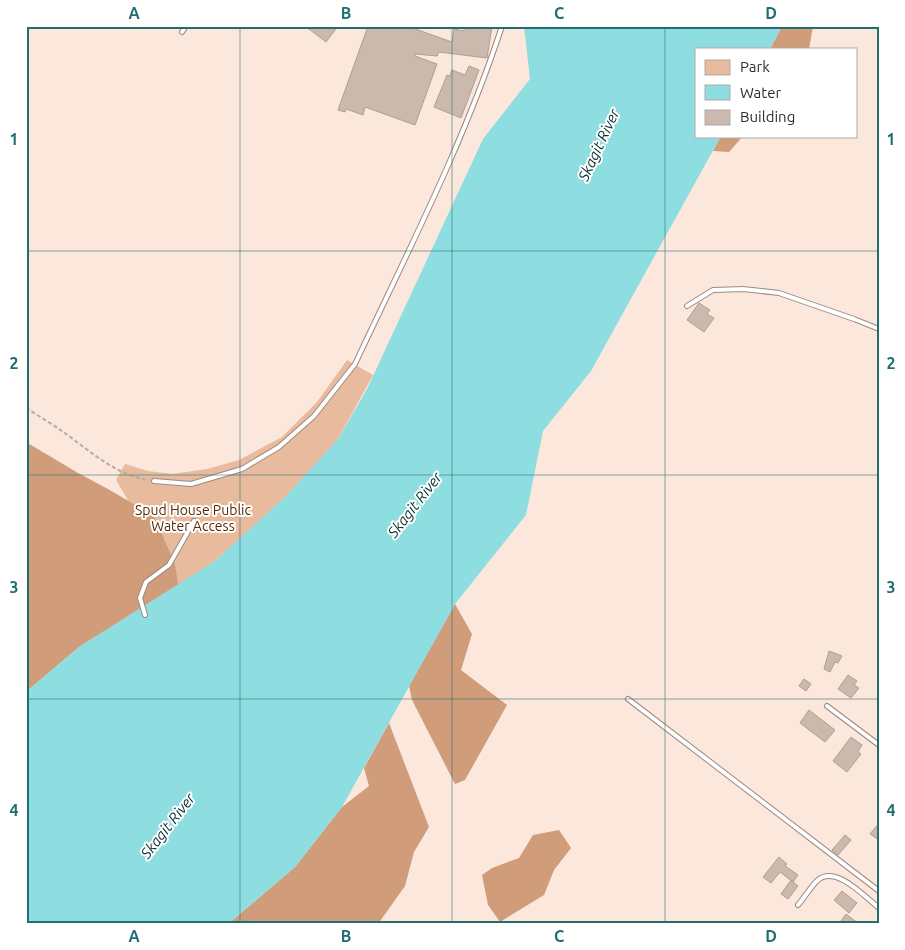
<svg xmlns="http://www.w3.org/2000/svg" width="905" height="950" font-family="Ubuntu,sans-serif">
  <rect width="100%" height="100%" fill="#fbe7db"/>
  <path fill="#e8bb9f" d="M347,360L373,375L338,439L285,497L215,561L178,585L116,480L125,464L148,471L172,474L207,469L239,460L282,437L317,402Z"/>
  <path fill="#d09c7a" d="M782,26H813L809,49H770Z
    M721,136H743L729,152L713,151Z
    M26,442L78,473L108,489L154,516L175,564L178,585L79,647L26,692Z
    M455,604L472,634L461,670L507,705L465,780L455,784L412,700L409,686Z
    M389,723L429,827L414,852L405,886L378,924H228L295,867L342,807L369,786L364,768Z
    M559,830L571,848L554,870L544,895L500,922L488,905L482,875L492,868L519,858L533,835Z"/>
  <path fill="#8edde1" d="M524,26H782L770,49H696V136H721L591,371L543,431L526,515L455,604L342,807L295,867L228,924H26V692L79,647L215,561L285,497L338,439L367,389L483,139L530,79Z"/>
  <path fill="#ccb9ae" stroke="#b09e93" d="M305,26H338L326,42Z
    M368,26H407L452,42L454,29L464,31V26H492L487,58L439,52L437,56L415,54V56L437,64L415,125L365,107L363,115L346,109L345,112L338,110Z
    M469,66L479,70L461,118L434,107L447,75L450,76L452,70L465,75Z
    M699,303L710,310L707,314L714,318L704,332L687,320Z
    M829,651L842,656L838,663L835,662L830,672L824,669Z
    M848,675L857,681L854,685L859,688L851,698L838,689Z
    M804,679L811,684L806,691L799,686Z
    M809,710L835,730L825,742L800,723Z
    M851,737L862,745L858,752L861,754L847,772L833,761Z
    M879,823V840L870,834Z
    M845,835L851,840L838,855L832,850Z
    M779,857L787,864L785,866L798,875L793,882L780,872L771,883L763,877Z
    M791,880L798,886L788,899L781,894Z
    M842,891L857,903L849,913L834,900Z
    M846,914L859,924H839Z"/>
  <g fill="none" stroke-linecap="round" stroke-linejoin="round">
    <g stroke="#9c8a80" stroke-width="6">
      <path id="service" d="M182,32L186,26
        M687,306L713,290L743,289L779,293L854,319L879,329
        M154,481L191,484L242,469L279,447L314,416L355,364C407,253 464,143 502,26
        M145,615L140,598L146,582L169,565L194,521
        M628,699L879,891
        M827,706L879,745
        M798,905C805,897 811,886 818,880C836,865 865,897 879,908"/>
    </g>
    <path stroke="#baaaa0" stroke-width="2" stroke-dasharray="4 2.5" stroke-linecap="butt" d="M26,408C37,415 49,422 59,429C87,448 114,475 149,480"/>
    <use href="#service" stroke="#fff" stroke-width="4"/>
  </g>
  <path fill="none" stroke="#216d70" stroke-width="1" stroke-opacity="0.55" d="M240,26V924M452,26V924M665,26V924M26,251H879M26,475H879M26,699H879"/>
  <g text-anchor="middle" stroke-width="4" stroke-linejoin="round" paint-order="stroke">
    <g font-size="14" fill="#592900" stroke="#fff">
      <text x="193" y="515">Spud House Public<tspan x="193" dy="16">Water Access</tspan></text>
    </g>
    <g font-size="15" font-style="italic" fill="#073032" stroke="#fff">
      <text transform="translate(599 145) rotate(-65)" y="5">Skagit River</text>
      <text transform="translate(415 505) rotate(-52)" y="5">Skagit River</text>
      <text transform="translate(168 826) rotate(-52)" y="5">Skagit River</text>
    </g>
  </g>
  <rect width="905" height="950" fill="none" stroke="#ffffff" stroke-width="55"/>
  <rect x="695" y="48" width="162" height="90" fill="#ffffff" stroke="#adaba9"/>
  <rect x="705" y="60" width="25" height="15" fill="#e8bb9f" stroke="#adaba9"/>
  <text x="740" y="72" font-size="15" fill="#332c27">Park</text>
  <rect x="705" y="85" width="25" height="15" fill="#8edde1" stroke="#adaba9"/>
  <text x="740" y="98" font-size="15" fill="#332c27">Water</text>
  <rect x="705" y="110" width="25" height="15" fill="#ccb9ae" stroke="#adaba9"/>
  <text x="740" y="122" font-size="15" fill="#332c27">Building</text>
  <rect x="28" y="28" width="850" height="894" fill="none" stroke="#216d70" stroke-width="2"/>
  <g font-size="16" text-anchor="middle" font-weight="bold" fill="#216d70">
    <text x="134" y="19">A</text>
    <text x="346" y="19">B</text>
    <text x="559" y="19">C</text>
    <text x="771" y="19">D</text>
    <text x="14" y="145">1</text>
    <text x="891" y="145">1</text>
    <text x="14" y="369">2</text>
    <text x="891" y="369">2</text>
    <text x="14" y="593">3</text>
    <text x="891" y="593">3</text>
    <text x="14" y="816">4</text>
    <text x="891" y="816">4</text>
    <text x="134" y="942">A</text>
    <text x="346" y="942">B</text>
    <text x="559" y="942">C</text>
    <text x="771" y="942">D</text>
  </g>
</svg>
